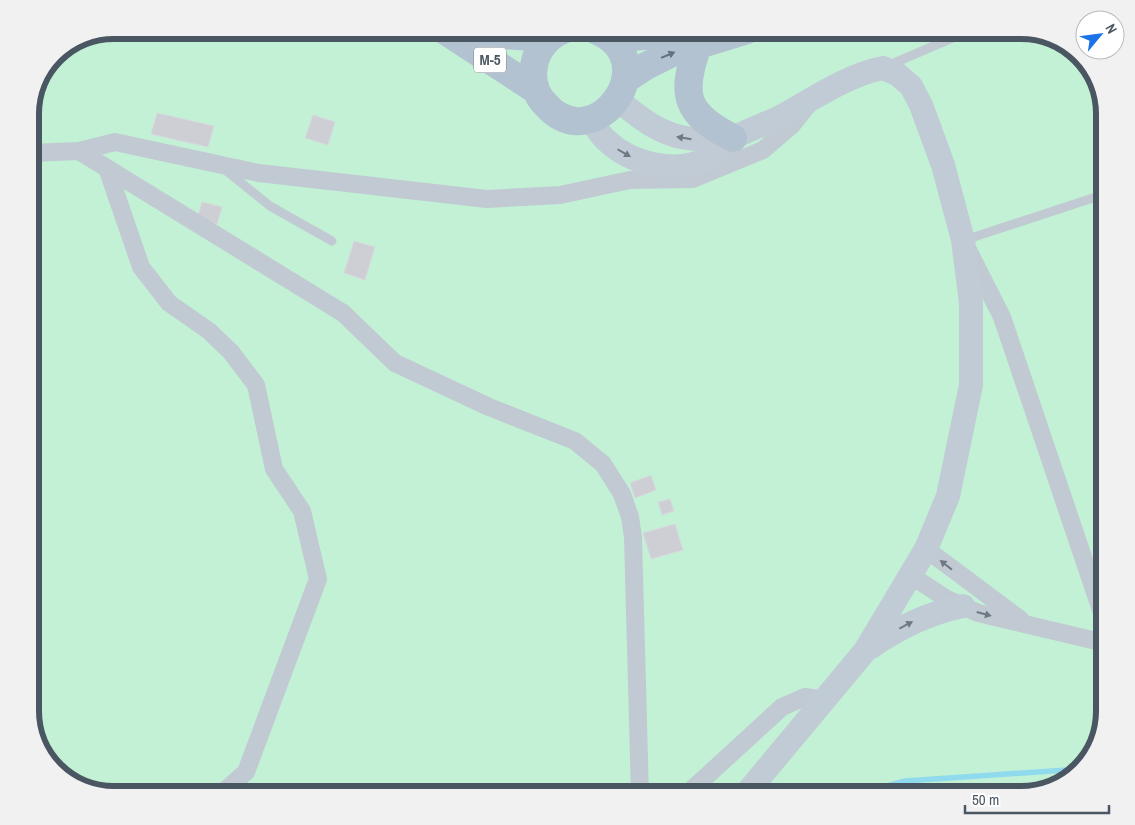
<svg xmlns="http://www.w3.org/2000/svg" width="1135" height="825" font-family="'Archivo Narrow',sans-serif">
  <rect width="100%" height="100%" fill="#f5f3f3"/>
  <path fill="#c3f1d5" d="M114,30H1022L1072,47L1096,76L1105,113V712L1088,762L1059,786L1021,795H113L63,778L39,749L30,717V108L58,51Z"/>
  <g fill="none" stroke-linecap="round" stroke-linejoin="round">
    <path stroke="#90daee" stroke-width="5.5" d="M854,795L905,781L1067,770L1090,756"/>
  </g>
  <path fill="#cdcfd5" stroke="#d7d9de" d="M157,113L214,126L208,147L151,134Z
    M313,115L335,122L328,145L305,138Z
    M202,202L222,207L217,224L197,219Z
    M354,241L375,247L365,280L344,273Z
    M651,475L656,490L635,498L630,483Z
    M670,499L674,511L662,515L658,502Z
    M675,524L683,550L651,559L643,533Z"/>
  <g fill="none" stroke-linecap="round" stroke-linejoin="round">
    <path stroke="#c1cad2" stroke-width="9" d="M887,66L971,30
      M224,169L270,206L332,241
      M965,240L1105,194"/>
    <path stroke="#c1cad2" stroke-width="18" d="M79,151L115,142L259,173L487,199L560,195L630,180L693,179L763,150L792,125L808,105
      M30,153L79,151L343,313L395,363L489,407L575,441L603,464L622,494L630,517L633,537L640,795
      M108,171L141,267L169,303L209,331L231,352L256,385L274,469L302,511L318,579L246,772L220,795
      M968,250L1002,317L1105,622
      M926,549L1021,620
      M910,575L947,599L978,613L1105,643
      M686,795L782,707L805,697L825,700"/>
    <path stroke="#c1cbd6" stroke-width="24" d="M618,100C641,119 663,137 694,139C706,140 720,138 733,138
      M591,119C595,126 600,135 606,140C631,164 674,174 705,160C718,155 724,143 735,137C750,129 766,124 780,117C812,100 847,75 883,68L897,74L911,86L921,105L943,165L963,240L971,303V385L948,496L926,549L865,651L745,795
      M871,647C900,627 928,613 963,606"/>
    <path stroke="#b3c2d1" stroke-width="28" d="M444,30L536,90
      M468,30L500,35L549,38
      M563,30C548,36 536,50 534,66C531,81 536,95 546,105C596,160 668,59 595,30
      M611,39L706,30
      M698,45C680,95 685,114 733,138
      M626,79L646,66L672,53L747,30"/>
  </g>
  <defs><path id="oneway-solid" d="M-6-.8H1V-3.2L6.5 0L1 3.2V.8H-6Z" transform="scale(1.25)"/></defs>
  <use fill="#64717d" href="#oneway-solid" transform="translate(668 55) rotate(-23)"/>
  <g fill="#6e7984">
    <use href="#oneway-solid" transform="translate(684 138) rotate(-171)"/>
    <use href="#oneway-solid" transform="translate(624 153) rotate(30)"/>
    <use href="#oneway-solid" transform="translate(906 625) rotate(-28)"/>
  </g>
  <g fill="#6e7983">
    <use href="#oneway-solid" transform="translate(946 565) rotate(-142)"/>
    <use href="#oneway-solid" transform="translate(984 614) rotate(15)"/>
  </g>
  <g text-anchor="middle" stroke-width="4" stroke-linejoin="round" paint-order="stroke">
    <rect fill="#fff" stroke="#808990" stroke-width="1" x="474" y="47.5" width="32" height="25" rx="4"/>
    <g font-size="15" font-weight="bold" fill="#4a5661">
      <text x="490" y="65">M-5</text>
    </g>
  </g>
  <path d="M0 0H1135V825H0ZM114 39H1021A75 75 0 0 1 1096 114V711A75 75 0 0 1 1021 786H114A75 75 0 0 1 39 711V114A75 75 0 0 1 114 39Z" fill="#f1f1f2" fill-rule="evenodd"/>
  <path fill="none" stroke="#4a5661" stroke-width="6" d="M114 39H1021A75 75 0 0 1 1096 114V711A75 75 0 0 1 1021 786H114A75 75 0 0 1 39 711V114A75 75 0 0 1 114 39Z"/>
  <g transform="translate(1100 35) rotate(61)"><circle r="24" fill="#ffffff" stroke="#b7bbc0"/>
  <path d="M0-4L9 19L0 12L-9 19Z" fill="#1a73e8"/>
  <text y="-8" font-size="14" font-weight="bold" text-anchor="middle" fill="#4a5661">N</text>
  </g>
  <path d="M965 805v8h144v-8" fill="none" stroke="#4a5661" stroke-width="2.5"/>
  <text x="972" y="805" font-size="15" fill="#4a5661" stroke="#ffffff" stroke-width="4" paint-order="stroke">50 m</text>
</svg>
